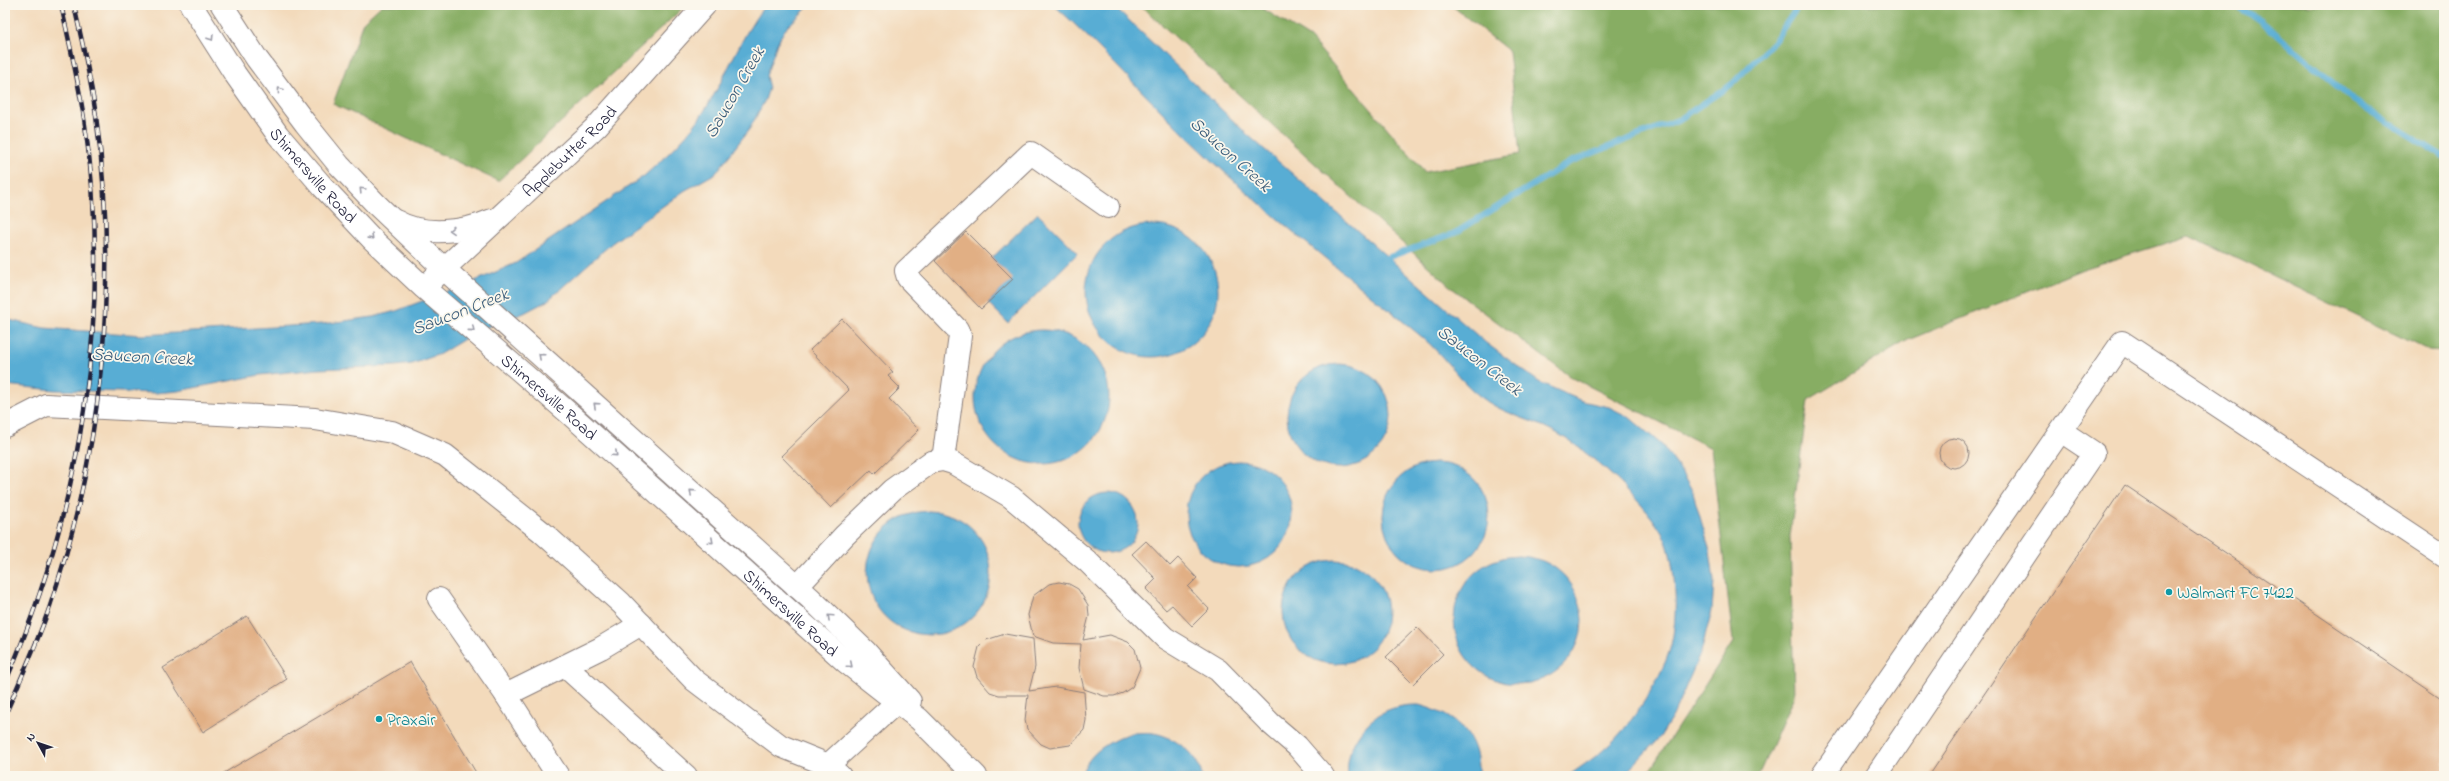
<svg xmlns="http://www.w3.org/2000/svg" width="2449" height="781" font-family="'Indie Flower',sans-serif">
  <rect width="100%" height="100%" fill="#fbf7ec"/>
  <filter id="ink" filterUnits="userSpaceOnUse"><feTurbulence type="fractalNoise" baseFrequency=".025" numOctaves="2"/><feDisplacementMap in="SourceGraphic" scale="8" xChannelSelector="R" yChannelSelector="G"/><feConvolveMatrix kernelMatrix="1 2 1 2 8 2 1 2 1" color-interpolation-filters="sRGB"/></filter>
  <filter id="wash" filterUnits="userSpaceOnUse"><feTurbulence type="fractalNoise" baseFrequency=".012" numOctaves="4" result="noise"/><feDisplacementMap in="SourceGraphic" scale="16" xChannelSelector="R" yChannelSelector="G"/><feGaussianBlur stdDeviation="0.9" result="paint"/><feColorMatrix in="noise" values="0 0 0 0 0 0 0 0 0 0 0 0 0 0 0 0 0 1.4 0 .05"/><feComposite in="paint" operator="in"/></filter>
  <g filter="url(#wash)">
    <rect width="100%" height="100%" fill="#f3dabb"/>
    <path fill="#87ad63" stroke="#54684f" d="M382,5H686L498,181L333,104L363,22Z
      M1140,5H1257L1310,38L1425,172L1520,154L1509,51L1451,5H2444V351L2428,350L2189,236L2083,269L1908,340L1808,400L1790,536L1794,696L1758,776H1646L1733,642L1711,448L1569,376L1452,288Z"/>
    <path fill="#58add4" stroke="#3d6888" d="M765,5H810L786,28L777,43L766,76L769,88L765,100L750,128L716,173L684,191L612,243L547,301L524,313L479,330L440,354L412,364L395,366L319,369L260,375L178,391L156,393L54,390L5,385V319L44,328L142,335L322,324L373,317L396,311L480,279L516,263L644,176C663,159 684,140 699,119C724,83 738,40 765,5Z
      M1054,5H1113L1248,135L1486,343L1539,382L1582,401L1609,407L1629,417L1662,445L1679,468L1693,493L1710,551L1714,581L1712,610L1701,652L1673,716L1660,737L1623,776H1568C1583,765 1598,756 1611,743C1633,722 1658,683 1668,655C1679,626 1677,570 1666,541C1652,507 1586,448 1553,431C1532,420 1508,415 1488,402C1461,385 1446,357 1422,337C1348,276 1272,218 1203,152C1152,104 1106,52 1054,5Z
      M1038,213L1078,253L1008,323L988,303L1012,279L992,258Z
      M1086 291a66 66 0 1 1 132 0a66 66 0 1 1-132 0Z
      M975 397a67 67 0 1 1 134 0a67 67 0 1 1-134 0Z
      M1287 416a52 52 0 1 1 104 0a52 52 0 1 1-104 0Z
      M1186 514a53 53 0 1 1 106 0a53 53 0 1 1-106 0Z
      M1383 516a53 53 0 1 1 106 0a53 53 0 1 1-106 0Z
      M1078 523a30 30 0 1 1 60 0a30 30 0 1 1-60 0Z
      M867 573a62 62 0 1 1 124 0a62 62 0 1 1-124 0Z
      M1454 620a64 64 0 1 1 128 0a64 64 0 1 1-128 0Z
      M1283 612a52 52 0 1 1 104 0a52 52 0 1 1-104 0Z
      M1419,705C1456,715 1480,735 1478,776H1348C1344,746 1368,713 1398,707C1405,705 1412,705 1419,705Z
      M1131,733C1138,733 1146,732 1153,733C1174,736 1198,754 1202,776H1081C1088,752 1110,741 1131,733Z"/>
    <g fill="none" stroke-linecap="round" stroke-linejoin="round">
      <path stroke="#58add4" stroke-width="6" d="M2234,5L2260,20L2353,100L2444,157
        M1381,260L1455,233L1570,162L1680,119L1732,84L1775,40L1799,5"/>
    </g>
    <g id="blocks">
      <path fill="#e1af84" d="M966,232L1013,279L981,309L935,261Z
        M842,319L893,372L888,376L900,388L889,399L919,430L874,474L871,470L831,508L781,456L849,390L810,350Z
        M1939 453a15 15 0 1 1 30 0a15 15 0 1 1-30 0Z
        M2125,485L2444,700V776H1929Z
        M1146,541L1170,566L1178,558L1197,578L1188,587L1209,609L1192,626L1172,605L1166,610L1146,589L1156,579L1132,554Z
        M1059,582L1069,584L1078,589L1088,605L1089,616L1083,640L1110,635L1128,642L1135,649L1140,668L1132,687L1123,693L1114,696H1104L1084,689L1079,668L1081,644L1053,643L1033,636L1028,615L1033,596L1049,584Z
        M247,616L287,679L203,732L163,668Z
        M1417,627L1443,654L1413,684L1386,657Z
        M1005,634L1033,639L1035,667L1029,691L1056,687L1084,692L1086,720L1084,730L1070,745L1050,748L1041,744L1027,729L1025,720L1028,695H999L990,692L977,677L974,667L979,647L986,640Z
        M410,662L478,776H219Z"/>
    </g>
  </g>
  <g filter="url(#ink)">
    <use href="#blocks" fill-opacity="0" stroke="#8a7e7b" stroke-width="1"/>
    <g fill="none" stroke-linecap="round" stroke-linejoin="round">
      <g stroke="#8a7e7b" stroke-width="24">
        <g id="minor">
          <path id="s1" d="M191,5L235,74L278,135L323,187L372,239L424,288L571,415L846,662L919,719L976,776"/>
          <path d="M222,5L257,59L305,123L339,165L378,206L443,268L810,598L866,652L910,701"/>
          <path d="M396,221C423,237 465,232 492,220"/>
          <path id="s2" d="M433,279L597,126L705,5"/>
          <path d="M5,426L46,405L315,419L392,432L445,455L542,532L621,603L694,680L781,746L828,765L840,776"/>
          <path d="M943,460L960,336L957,329L908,278L906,271L1031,153L1108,207"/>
          <path d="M797,587L844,536L892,490L931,462L943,460L953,463L1011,497L1087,561L1165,638L1218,670L1270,723L1297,746L1323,776"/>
          <path d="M439,599L506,695L601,648L641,624"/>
          <path d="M565,666L686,776"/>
          <path d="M506,695L558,776"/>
          <path d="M828,765L897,702"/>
          <path d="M1822,776L2122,342L2444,556"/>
          <path d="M1876,776L2094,453L2061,431"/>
        </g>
      </g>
      <use href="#minor" stroke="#fff" stroke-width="22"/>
      <g stroke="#22223b" stroke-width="4.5">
        <path id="rail" d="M5,683C81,510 113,313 85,125C79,84 70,45 61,5
          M5,715C21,679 37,643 50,606C103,449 119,280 96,116C91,79 82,42 74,5"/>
      </g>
      <use href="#rail" stroke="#fbf7ec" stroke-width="3" stroke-dasharray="9" stroke-linecap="butt"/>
    </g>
    <defs><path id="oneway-chevron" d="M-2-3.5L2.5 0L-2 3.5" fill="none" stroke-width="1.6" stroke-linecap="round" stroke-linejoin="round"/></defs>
    <g stroke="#9c9ca7">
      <use href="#oneway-chevron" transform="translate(211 38) rotate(58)"/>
      <use href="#oneway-chevron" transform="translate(280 90) rotate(-127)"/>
      <use href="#oneway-chevron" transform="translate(362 190) rotate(-134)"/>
      <use href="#oneway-chevron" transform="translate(452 230) rotate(177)"/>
      <use href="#oneway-chevron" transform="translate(371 237) rotate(44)"/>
      <use href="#oneway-chevron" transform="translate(472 329) rotate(41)"/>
      <use href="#oneway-chevron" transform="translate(541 356) rotate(-138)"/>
      <use href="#oneway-chevron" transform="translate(596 405) rotate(-138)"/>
      <use href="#oneway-chevron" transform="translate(615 454) rotate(42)"/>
      <use href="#oneway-chevron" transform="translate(692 492) rotate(-138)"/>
      <use href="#oneway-chevron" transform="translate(711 541) rotate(42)"/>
      <use href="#oneway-chevron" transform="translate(830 617) rotate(-137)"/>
      <use href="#oneway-chevron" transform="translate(850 665) rotate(40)"/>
    </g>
  </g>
  <g fill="#0f9aa8" stroke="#fbf7ec" stroke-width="1.5">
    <circle cx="2169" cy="592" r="4"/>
    <circle cx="379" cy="719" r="4"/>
  </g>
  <g text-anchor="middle" stroke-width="3.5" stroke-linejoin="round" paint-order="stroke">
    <g font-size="17" fill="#22223b" stroke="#fbf7ec">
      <text dy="6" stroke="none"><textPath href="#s2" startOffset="187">Applebutter Road</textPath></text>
      <text dy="6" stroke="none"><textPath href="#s1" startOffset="210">Shimersville Road</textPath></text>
      <text dy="6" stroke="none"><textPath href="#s1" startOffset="534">Shimersville Road</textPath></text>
      <text dy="6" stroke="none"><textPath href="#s1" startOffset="858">Shimersville Road</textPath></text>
    </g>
    <g font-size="17" fill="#0d838f" stroke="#fbf7ec" text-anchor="start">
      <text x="2177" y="598">Walmart FC 7422</text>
      <text x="387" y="725">Praxair</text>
    </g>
    <g font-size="18" font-style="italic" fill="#385a78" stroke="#fbf7ec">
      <text transform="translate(734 92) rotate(-60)" y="6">Saucon Creek</text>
      <text transform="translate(1231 154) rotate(42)" y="6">Saucon Creek</text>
      <text transform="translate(460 311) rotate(-21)" y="6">Saucon Creek</text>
      <text transform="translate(142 356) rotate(3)" y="6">Saucon Creek</text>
      <text transform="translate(1480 360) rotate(38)" y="6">Saucon Creek</text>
    </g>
  </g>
  <rect width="2449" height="781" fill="none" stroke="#fbf7ec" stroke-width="20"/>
  <g transform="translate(38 743) rotate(310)" stroke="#fbf7ec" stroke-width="3" paint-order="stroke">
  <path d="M0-3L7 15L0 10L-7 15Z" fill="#22223b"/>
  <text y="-6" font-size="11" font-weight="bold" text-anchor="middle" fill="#22223b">N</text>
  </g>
</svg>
